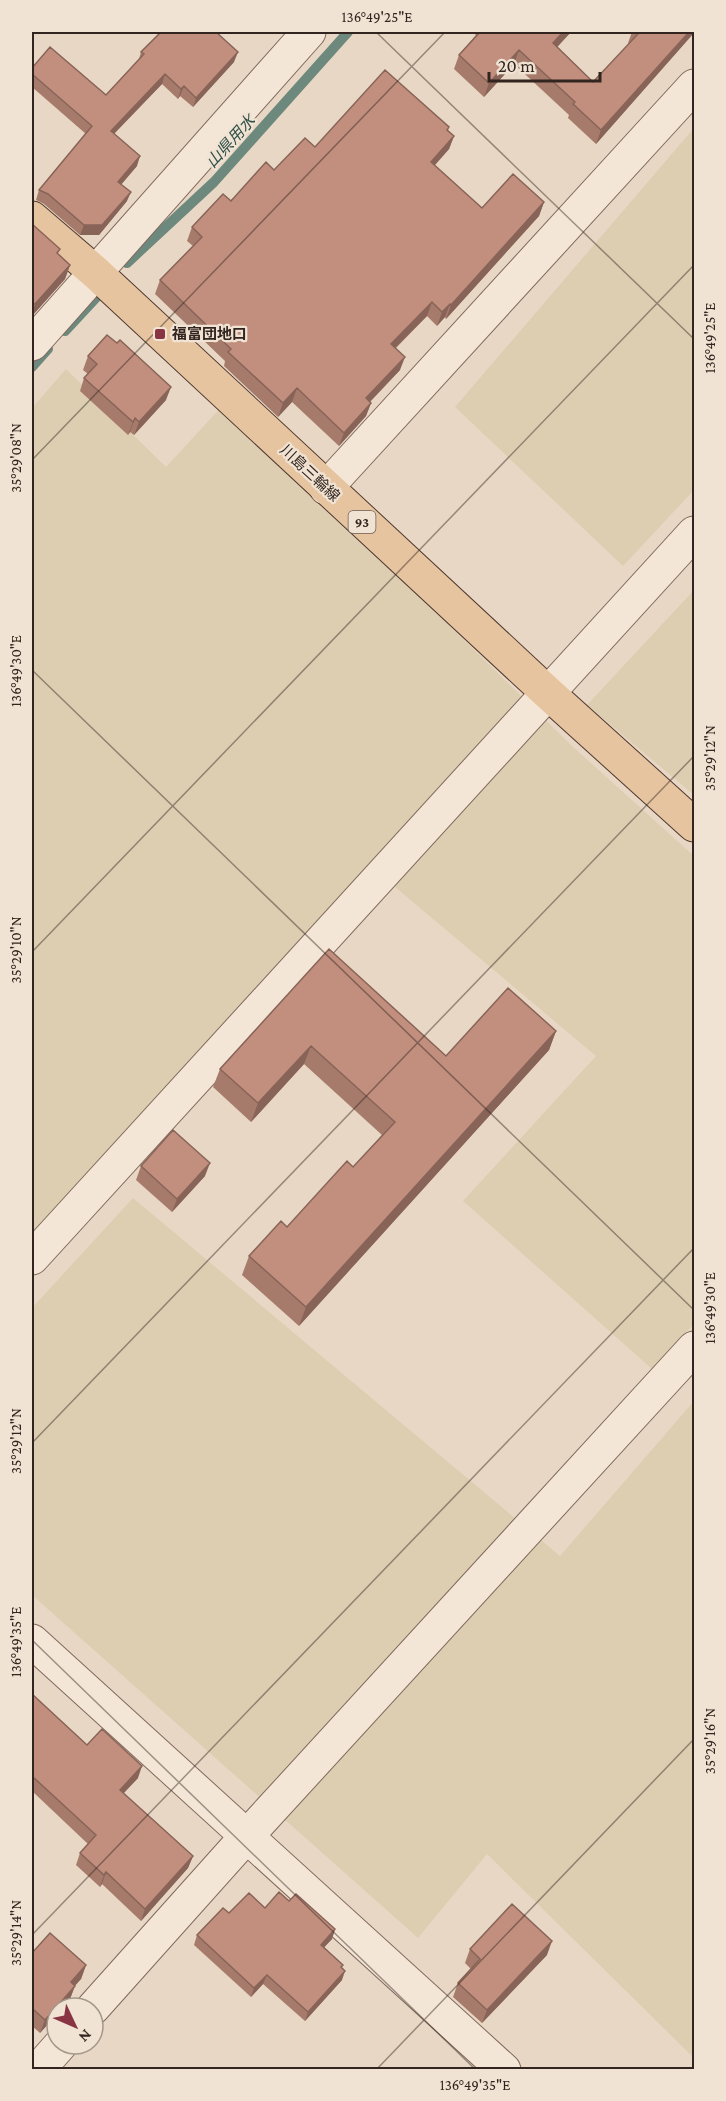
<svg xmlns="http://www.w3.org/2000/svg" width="726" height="2101" font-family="'Crimson Pro','Noto Sans JP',serif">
  <rect width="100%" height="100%" fill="#e8d7c4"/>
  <path fill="#ddceb2" d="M694,128V490L623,566L455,407Z
    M66,369L166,467L224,404L572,746L694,856V1324L652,1369L463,1201L596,1056L382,876L32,1265V408Z
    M694,590V795L587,705Z
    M133,1198L560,1556L694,1401V2058L487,1854L418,1938L32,1595V1308Z"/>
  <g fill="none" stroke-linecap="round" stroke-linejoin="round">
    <path stroke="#6d887d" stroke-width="10" d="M127,263L214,182L348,32
      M65,331L104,289
      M32,367L48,349"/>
    <g stroke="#80695d" stroke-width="35">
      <path id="minor" d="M32,344L309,32
        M326,488L694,86
        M32,1258L694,533
        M32,1641L504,2070
        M93,2008L246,1837L694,1348
        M38,2070L61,2044"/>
    </g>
    <g stroke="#4f3930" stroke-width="35">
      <path id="major" d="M32,218L95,272L549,694L694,825"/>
    </g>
    <use href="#minor" stroke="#f4e6d6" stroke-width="33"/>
    <use href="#major" stroke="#e7c4a0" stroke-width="33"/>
  </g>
  <path fill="#a77b6c" d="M472,32H571L557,47L593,82L629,44L628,43L632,32H694L596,144L568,118L569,115L514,64L484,97L454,69L459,55L476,35Z
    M141,52L234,62L193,107L180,96L178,99L162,84L114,134L137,166L121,184L127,201L99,235H80L44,204L36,200L39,190L86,134L32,87V68L106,95L139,59Z
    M448,130L454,136L449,149L435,165L482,208L544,202L539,216L446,319L445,317L437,326L427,316L396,348L400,370L370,402L371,403L366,416L339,446L292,402L278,417L224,366L225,361L155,294L160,280L193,246L187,241L192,227L274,170L315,147Z
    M32,224L58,255L70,265L65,279L32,316Z
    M88,356L166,400L134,435L130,432L128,435L80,391L84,378L88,374L83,370Z
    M329,949L446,1056L556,1031L549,1050L299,1326L242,1275L249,1256L287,1227L353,1167L382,1135L304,1064L251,1122L213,1087L220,1069Z
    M141,1166L205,1176L172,1212L136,1180Z
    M32,1694L87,1745L138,1778L123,1794L193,1856L188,1868L141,1921L102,1884L100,1887L76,1865L80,1853L88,1844L32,1791Z
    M289,1901L335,1929L332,1939L324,1947L343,1965L342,1968V1980L305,2021L263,1984L251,1997L194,1945L197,1935L229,1913L265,1908Z
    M470,1949L547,1955L482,2023L453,1997L458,1983L471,1969L465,1963Z
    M32,1953L86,1965L81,1979L75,1985L70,1999L40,2033L32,2026Z"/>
  <path fill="#886458" d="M563,32H571L548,57L553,43Z
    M689,32H694V33L596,144L601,130Z
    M519,50L514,64L484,97L489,83Z
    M238,52L234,62L193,107L196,98Z
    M165,74L162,84L107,141L111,131Z
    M184,86L180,96L178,99L181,89Z
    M454,136L449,149L426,175L431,162Z
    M140,156L137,166L115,192L118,182Z
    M131,192L127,201L99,235H80L84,225Z
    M544,202L539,216L446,319L451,305Z
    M70,265L65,279L32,316L35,304Z
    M432,302L427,316L386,357L391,344Z
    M450,304L445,317L437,326L442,312Z
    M405,357L400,370L361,411L366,398Z
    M171,387L166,400L134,435L139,422Z
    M297,388L292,402L278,417L283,403Z
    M371,403L366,416L339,446L344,433Z
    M135,418L130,432L128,435L133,422Z
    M556,1031L549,1050L299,1326L306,1307Z
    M311,1046L304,1064L251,1122L258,1103Z
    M210,1163L205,1176L172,1212L177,1199Z
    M142,1766L138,1778L115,1802L120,1790Z
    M193,1856L188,1868L141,1921L145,1909Z
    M106,1872L102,1884L100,1887L104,1875Z
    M335,1929L332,1939L318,1954L321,1945Z
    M552,1941L547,1955L482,2023L487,2010Z
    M86,1965L81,1979L66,1996L71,1982Z
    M345,1971L342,1980L305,2021L308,2012Z
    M267,1975L263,1984L251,1997L254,1988Z
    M75,1986L70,1999L63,2008H57V2014L40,2033L45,2020Z"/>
  <path fill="#c28f7e" stroke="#886458" stroke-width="1.5" d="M161,32H216L238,52L196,98L184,86L181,89L165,74L111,131L140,156L118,182L131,192L102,225H84L48,194L39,190L92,126L32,74V68L50,47L106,95L144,54L141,52Z
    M480,32H563L553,43L593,82L638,34L635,32H689L601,130L573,104L575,102L519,50L489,83L459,55Z
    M385,70L449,127L447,130L454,136L431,162L482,208L513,174L544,202L451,305L450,304L442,312L432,302L391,344L405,357L366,398L371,403L344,433L297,388L283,403L228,352L231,349L160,280L202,237L192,227L223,194L231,201L266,162L274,170L305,138L315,147Z
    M32,224L60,249L57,253L70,265L35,304L33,303L32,305Z
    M107,335L117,343L120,340L171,387L139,422L135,418L133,422L84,378L97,364L88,356Z
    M329,949L446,1056L508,988L556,1031L306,1307L249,1256L281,1221L287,1227L347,1161L353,1167L395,1122L311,1046L258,1103L220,1069Z
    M173,1130L210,1163L177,1199L141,1166Z
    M32,1694L87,1745L102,1729L142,1766L120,1790L193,1856L145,1909L106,1872L104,1875L80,1853L96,1835L33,1777L32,1779Z
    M279,1892L289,1901L296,1894L335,1929L321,1945L343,1965L341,1967L345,1971L308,2012L267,1975L254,1988L197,1935L223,1908L229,1913L249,1893L265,1908Z
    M512,1904L552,1941L487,2010L458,1983L480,1959L470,1949Z
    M50,1933L86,1965L71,1982L75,1986L45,2020L34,2010L32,2012V1953Z"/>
  <path fill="none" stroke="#32251f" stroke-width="1.5" stroke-opacity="0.45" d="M376,32L694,339M32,460L445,32M32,670L694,1310M32,952L694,265M32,1443L694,756M32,1640L476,2070M32,1935L694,1248M376,2070L694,1739"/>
  <rect fill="#883443" stroke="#f0e3d3" stroke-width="2" x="154" y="328" width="12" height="12" rx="3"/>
  <g text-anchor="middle" stroke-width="4.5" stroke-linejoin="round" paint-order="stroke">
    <rect fill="#f0e3d3" stroke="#6b5e55" stroke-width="1.5" x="348.5" y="511" width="27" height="22" rx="4.5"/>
    <g font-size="14" font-weight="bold" fill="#32251f">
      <text x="362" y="527">93</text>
    </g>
    <g font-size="15" font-weight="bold" fill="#32251f" stroke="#f0e3d3" text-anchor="start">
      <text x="172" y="339">福富団地口</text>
    </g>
    <g font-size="15" fill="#32251f" stroke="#f0e3d3">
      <text transform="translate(310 473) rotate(43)" y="5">川島三輪線</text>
    </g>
    <g font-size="16" font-style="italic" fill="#305048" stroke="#f0e3d3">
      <text transform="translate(230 141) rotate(-48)" y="6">山県用水</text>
    </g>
  </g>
  <rect width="726" height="2101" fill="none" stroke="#f0e3d3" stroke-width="66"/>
  <g transform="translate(75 2026) rotate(134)"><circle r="28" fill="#f0e3d3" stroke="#a4978b" stroke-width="1.5"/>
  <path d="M0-4.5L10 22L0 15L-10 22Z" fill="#883443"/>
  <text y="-9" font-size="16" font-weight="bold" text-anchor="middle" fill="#32251f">N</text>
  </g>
  <path d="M489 72v9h111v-9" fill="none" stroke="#32251f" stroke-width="3"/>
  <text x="498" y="72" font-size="18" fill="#32251f" stroke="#f0e3d3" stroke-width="4.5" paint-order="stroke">20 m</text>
  <rect x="33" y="33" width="660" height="2035" fill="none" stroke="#32251f" stroke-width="2"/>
  <g font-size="15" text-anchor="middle" fill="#32251f">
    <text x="377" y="22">136°49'25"E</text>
    <text transform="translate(710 338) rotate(-90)" y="5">136°49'25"E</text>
    <text transform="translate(16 458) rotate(-90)" y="5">35°29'08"N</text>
    <text transform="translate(16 671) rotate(-90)" y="5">136°49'30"E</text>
    <text transform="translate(710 758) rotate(-90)" y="5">35°29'12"N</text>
    <text transform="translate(16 950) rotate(-90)" y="5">35°29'10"N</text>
    <text transform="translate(710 1308) rotate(-90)" y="5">136°49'30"E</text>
    <text transform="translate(16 1441) rotate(-90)" y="5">35°29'12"N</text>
    <text transform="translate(16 1642) rotate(-90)" y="5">136°49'35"E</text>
    <text transform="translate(710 1741) rotate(-90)" y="5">35°29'16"N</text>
    <text transform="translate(16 1933) rotate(-90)" y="5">35°29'14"N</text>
    <text x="475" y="2090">136°49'35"E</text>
  </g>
</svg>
